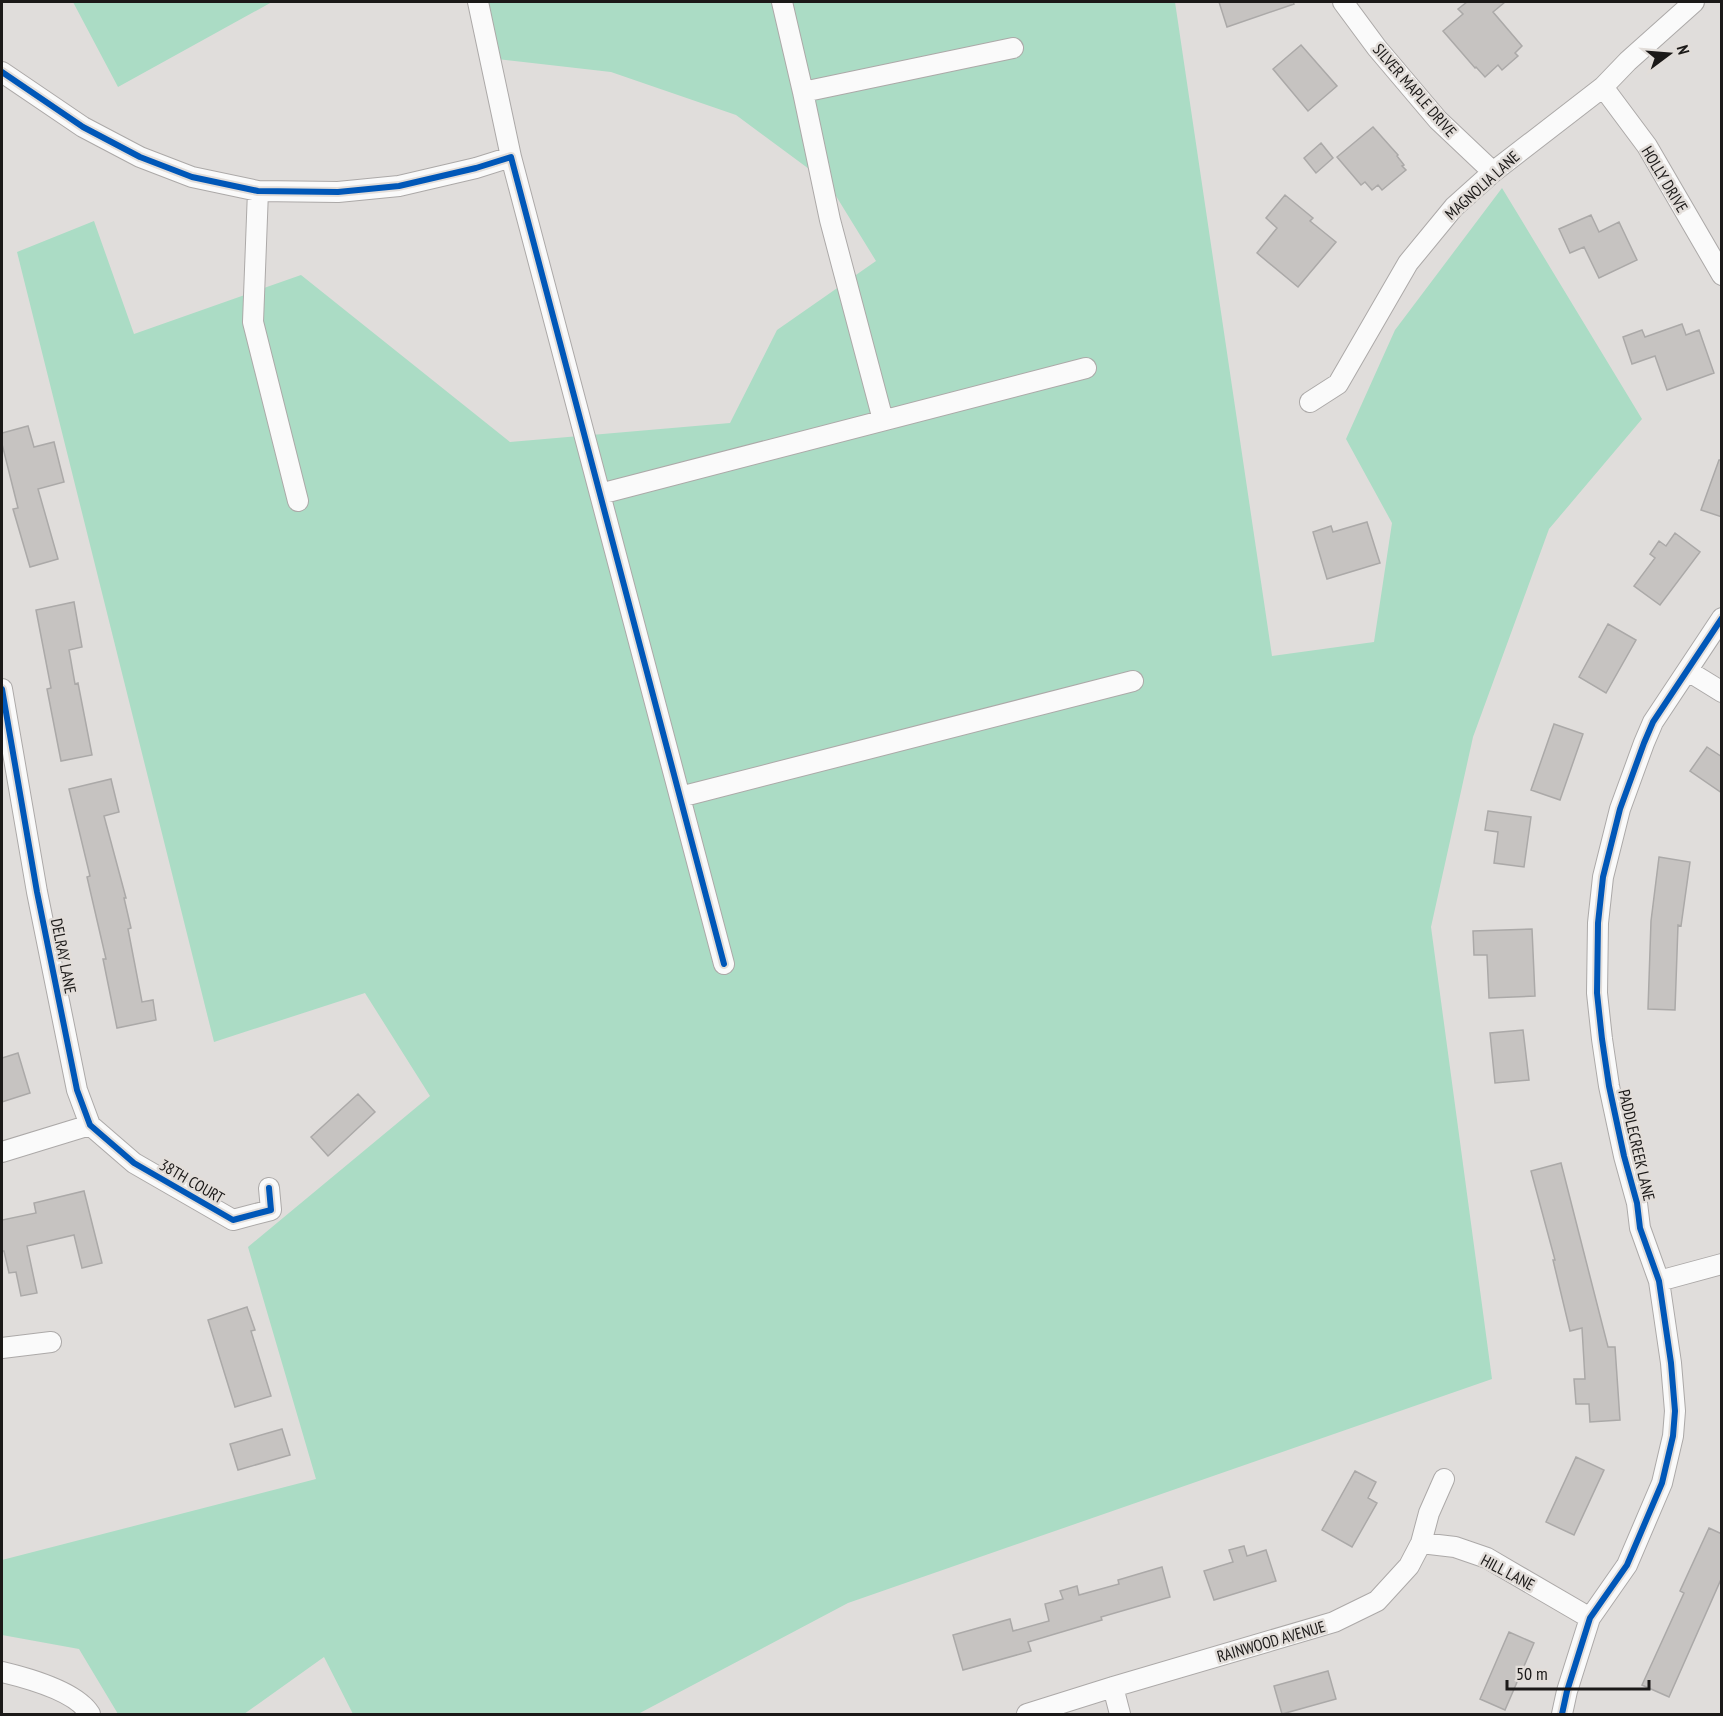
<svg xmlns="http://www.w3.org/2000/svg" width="1723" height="1716" font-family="'PT Sans Narrow',sans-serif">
  <rect width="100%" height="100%" fill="#e0dddb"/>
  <path fill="#abdcc5" d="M73,2H272L118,87Z
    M483,2H1175L1272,656L1374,642L1392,523L1346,439L1395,330L1502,188L1642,419L1549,529L1473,737L1431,927L1492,1379L848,1603L638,1714H353L324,1657L244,1714H118L79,1649L2,1635V1560L316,1479L248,1247L430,1096L365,993L214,1042L17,252L94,221L134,334L301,275L510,442L730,423L777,330L876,261L828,183L736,115L611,72L497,59Z"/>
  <path fill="#c6c3c1" stroke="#aba9a8" stroke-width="1.5" d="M1219,2H1293L1294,4L1227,27Z
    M1467,2H1505L1493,12L1522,46L1515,53L1518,56L1502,70L1498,65L1485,77L1476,67L1475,68L1443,31L1463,14L1458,9Z
    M1301,45L1337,86L1308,111L1273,69Z
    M1373,127L1398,155L1397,156L1404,165L1402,166L1406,170L1382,190L1378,185L1372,190L1365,182L1361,185L1337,157Z
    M1321,143L1333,158L1316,173L1304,158Z
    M1285,195L1313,218L1310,221L1336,242L1298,287L1257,253L1277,228L1266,218Z
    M1591,215L1599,232L1619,222L1637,260L1599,278L1584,247L1570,253L1559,229Z
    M1682,324L1686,335L1699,330L1714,373L1667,390L1655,356L1632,364L1623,337L1642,330L1645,337Z
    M28,426L34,447L54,442L64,482L38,489L58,559L30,567L13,509L18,508L2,444V433Z
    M1719,460H1722V517L1701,510Z
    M1367,522L1380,563L1327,579L1313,532L1331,526L1333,532Z
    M1675,533L1700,552L1660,605L1634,586L1655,558L1650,554L1659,541L1666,546Z
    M74,602L82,647L69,650L75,684L78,683L92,755L61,761L47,689L51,688L36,610Z
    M1608,624L1636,640L1606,693L1579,677Z
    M1554,724L1583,734L1560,800L1531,790Z
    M1707,747L1722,757V793L1690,771Z
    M111,779L119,812L104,816L126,898H124L131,928L128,929L142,1002L153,1000L156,1020L117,1028L103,959H106L87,877L90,876L69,789Z
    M1488,811L1531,817L1524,867L1494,863L1498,832L1485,830Z
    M1659,857L1690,862L1681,926L1678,925L1675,1010L1648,1009L1651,921Z
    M1532,929L1535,996L1489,998L1487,955H1474L1473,931Z
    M1523,1030L1529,1080L1495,1083L1490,1033Z
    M18,1053L30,1093L2,1102V1058Z
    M358,1094L375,1112L328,1156L311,1137Z
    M1561,1163L1608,1347H1615L1620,1420L1590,1422L1589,1404H1576L1574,1379H1585L1582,1328L1570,1331L1553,1260H1555L1531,1171Z
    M84,1191L102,1263L82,1268L74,1235L27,1246L37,1293L21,1296L16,1272L9,1273L4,1251H2V1220L36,1213L34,1203Z
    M247,1307L255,1330L251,1331L271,1396L235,1407L208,1320Z
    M282,1429L290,1455L238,1470L230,1444Z
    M1576,1457L1604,1470L1574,1535L1546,1522Z
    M1355,1471L1376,1482L1368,1498L1377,1503L1352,1547L1322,1530Z
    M1709,1528L1722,1534V1577L1669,1697L1642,1685L1684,1593L1680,1591Z
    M1244,1546L1247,1556L1266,1550L1276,1581L1214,1600L1204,1571L1233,1562L1229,1550Z
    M1162,1567L1170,1597L1101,1617L1102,1620L1028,1642L1031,1651L963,1670L953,1635L1010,1619L1013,1631L1049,1621L1045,1604L1063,1599L1060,1591L1077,1586L1079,1595L1119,1584L1118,1580Z
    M1509,1632L1534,1643L1505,1710L1480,1699Z
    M1328,1671L1336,1699L1282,1714L1274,1686Z"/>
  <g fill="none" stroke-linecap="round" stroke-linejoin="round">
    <g stroke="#aca9a8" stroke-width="22">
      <path id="minor" d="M478,2L511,157
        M782,2L803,92L1013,48
        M1343,2L1377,48L1438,120L1493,172
        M2,72L83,127L140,157L192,177L258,191L338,192L399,186L476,168L511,157L724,964
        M1603,87L1647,146L1722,275
        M803,92L830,220L883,420
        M258,191L253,322L298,501
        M1310,402L1338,384L1408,263L1454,207L1493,172L1603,87L1628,61L1694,2
        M600,494L1086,368
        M1688,671L1722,692
        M2,689L37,892L77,1090L90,1125L134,1163L233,1220L271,1210L269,1188
        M680,797L1133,681
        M2,1152L90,1125
        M1659,1281L1722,1264
        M2,1348L51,1342
        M1421,1543L1455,1547L1487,1558L1590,1618
        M2,1672C27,1678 76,1691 90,1714
        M1113,1687L1120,1714
        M1027,1714L1113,1687L1334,1622L1377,1601L1409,1566L1421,1543L1429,1513L1444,1479
        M1562,1714L1567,1691L1590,1618L1627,1565L1662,1483L1673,1436L1675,1411L1671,1363L1659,1281L1640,1228L1637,1203L1624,1156L1609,1086L1602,1039L1597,993L1598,923L1603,877L1620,809L1644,743L1653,722L1722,618"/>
    </g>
    <use href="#minor" stroke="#fafafa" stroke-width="20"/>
    <g stroke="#e2ddd9" stroke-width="10">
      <path id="cycleway" d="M2,72L83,127L140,157L192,177L258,191L338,192L399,186L476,168L511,157L724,964
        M2,689L37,892L77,1090L90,1125L134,1163L233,1220L271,1210L269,1188
        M1562,1714L1567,1691L1590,1618L1627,1565L1662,1483L1673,1436L1675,1411L1671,1363L1659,1281L1640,1228L1637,1203L1624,1156L1609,1086L1602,1039L1597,993L1598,923L1603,877L1620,809L1644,743L1653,722L1722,618"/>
    </g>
    <use href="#cycleway" stroke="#0057b8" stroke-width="6"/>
  </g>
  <g text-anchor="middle" stroke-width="5" stroke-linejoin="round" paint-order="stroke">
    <g font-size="16" fill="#1b1918" stroke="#e2ddd9">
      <text transform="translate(1415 90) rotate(49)" y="6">SILVER MAPLE DRIVE</text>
      <text transform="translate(1665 179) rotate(59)" y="6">HOLLY DRIVE</text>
      <text transform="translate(1482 185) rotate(-42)" y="6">MAGNOLIA LANE</text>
      <text transform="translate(64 956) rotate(79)" y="6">DELRAY LANE</text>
      <text transform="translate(1637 1145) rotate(77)" y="6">PADDLECREEK LANE</text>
      <text transform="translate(192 1181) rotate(30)" y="6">38TH COURT</text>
      <text transform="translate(1508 1572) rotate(28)" y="6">HILL LANE</text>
      <text transform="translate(1271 1641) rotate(-16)" y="6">RAINWOOD AVENUE</text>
    </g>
  </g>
  <rect width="1723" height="1716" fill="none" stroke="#1b1918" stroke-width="6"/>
  <g transform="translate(1669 54) rotate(74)" stroke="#e2ddd9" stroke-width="4.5" paint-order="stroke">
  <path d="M0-4.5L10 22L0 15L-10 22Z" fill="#1b1918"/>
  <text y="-9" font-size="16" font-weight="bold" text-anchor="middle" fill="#1b1918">N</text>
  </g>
  <path d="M1507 1680v9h142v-9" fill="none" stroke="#1b1918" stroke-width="3"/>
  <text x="1516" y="1680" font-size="18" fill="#1b1918" stroke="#e2ddd9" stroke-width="4.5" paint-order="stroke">50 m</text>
</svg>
